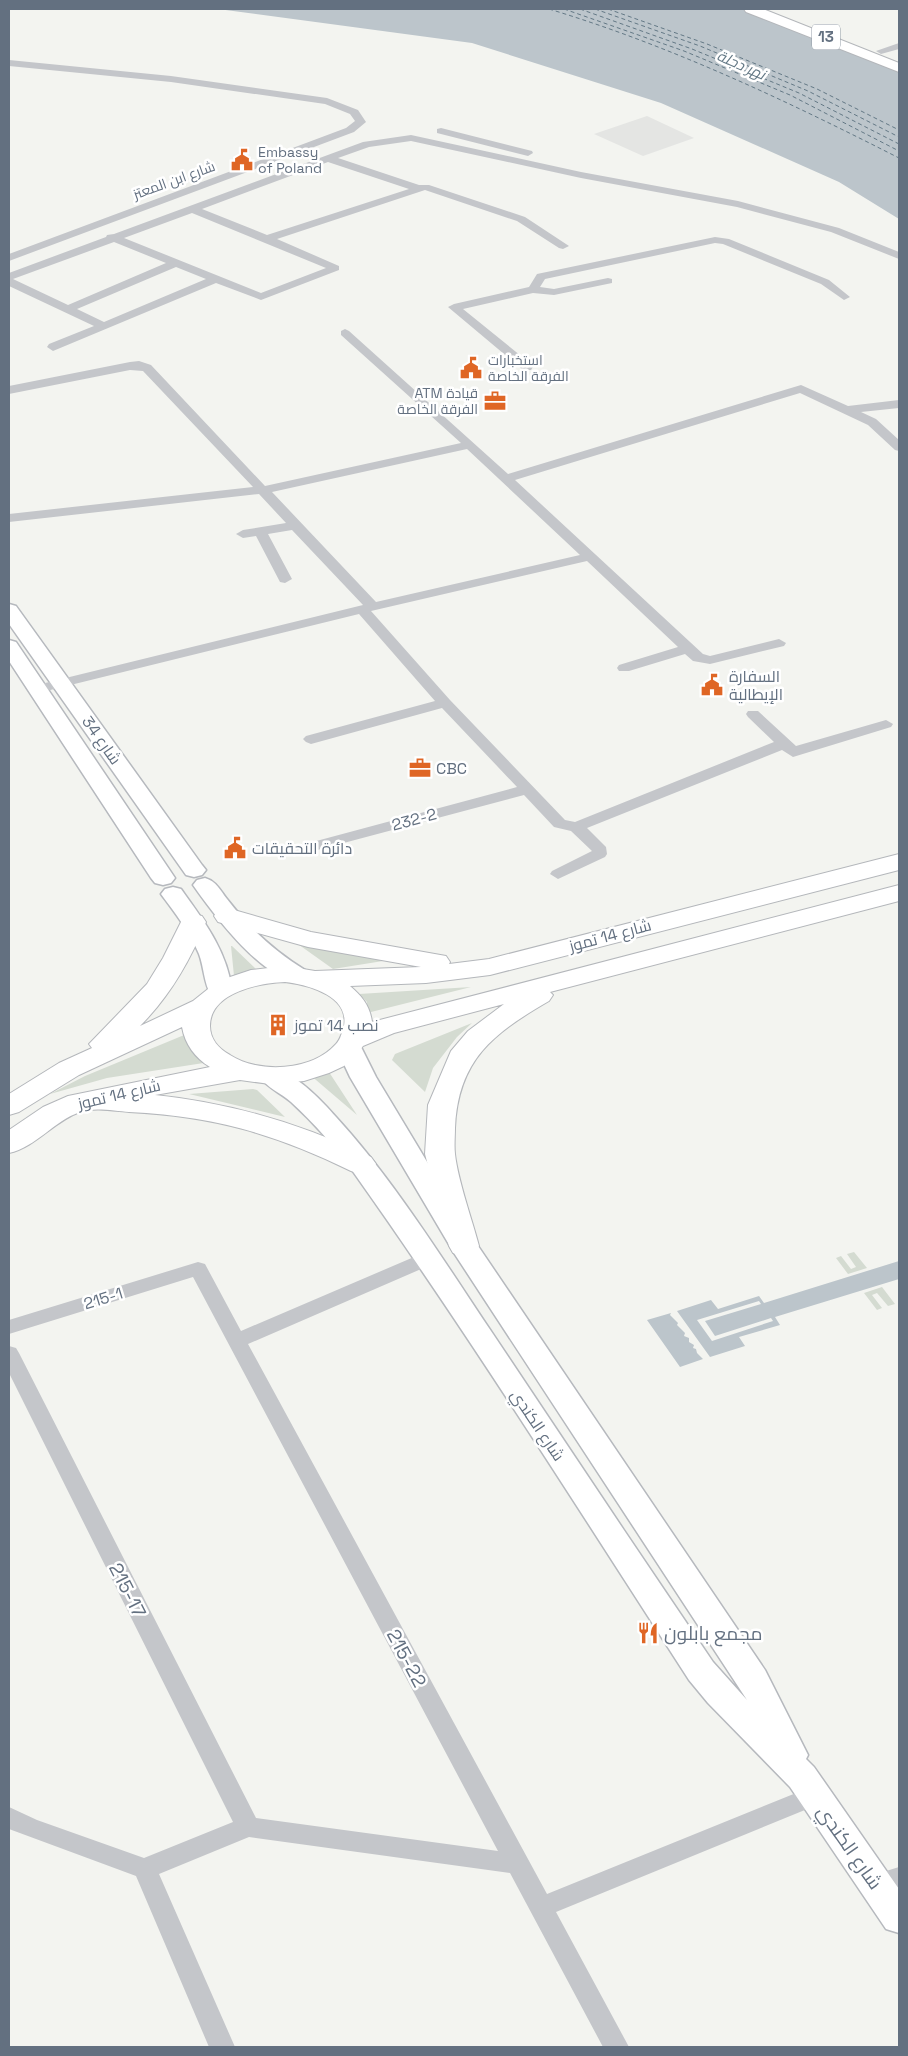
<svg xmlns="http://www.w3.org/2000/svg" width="908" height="2056" font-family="'Space Grotesk',Cairo,sans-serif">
  <rect width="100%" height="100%" fill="#f3f4f0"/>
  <path fill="#e4e5e3" d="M647,116L694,138L643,156L594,134Z"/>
  <path fill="#d4dbd1" d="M295,942L383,961L333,969Z
    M231,946H232L258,971L234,976Z
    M471,987L367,1013V1002L359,994Z
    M472,1023L457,1037L433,1068L425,1092L392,1060L395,1054Z
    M189,1033L210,1062L107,1078L50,1094L85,1076Z
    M327,1069L357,1115L309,1074Z
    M253,1089L257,1090L285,1117L189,1094Z
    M854,1252L867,1268L848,1274L836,1258L841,1256L851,1269L856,1267L847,1254Z
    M882,1287L895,1304L888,1306L877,1293L872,1295L882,1308L877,1310L864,1293Z"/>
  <path fill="#bcc5cb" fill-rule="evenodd" d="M218,9H744L899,70V219L839,182L661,103L472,43Z
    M899,1261V1279L775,1317L780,1325L739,1337L745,1346L710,1357L677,1311L711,1300L718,1309L759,1296L764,1303ZM759,1301L761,1304L705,1321L715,1336L771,1318L773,1321L712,1341L697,1320Z
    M671,1313L670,1315L678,1323L677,1325L685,1333L684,1336L689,1338V1342L694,1345L693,1348L696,1349L697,1353L703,1359L680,1367L647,1320Z"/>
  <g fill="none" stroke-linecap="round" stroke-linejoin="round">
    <path stroke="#637885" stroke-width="1" stroke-dasharray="4 3" stroke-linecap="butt" d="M549,9C671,46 785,100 899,158
      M564,9L684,51L790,95L899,151
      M580,9L692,49L799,93L899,144
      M595,9L700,46L808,91L899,137
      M608,9L707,44L817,89L899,130"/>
    <g stroke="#b6b9be" stroke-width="3">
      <path id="secondary" d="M9,604L16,606L202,865L206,870L202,875L194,877L186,875L9,624Z
        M9,640L16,642L175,878L171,883L163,885L155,883L151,878L9,661Z
        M205,878C216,881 220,890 227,899C249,928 274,951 305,970L308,975L305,980C268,989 212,912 193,885L197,880Z
        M173,887L181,889C204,921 227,951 232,990L229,995L220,997L211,995C204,984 204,967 199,954C190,932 175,913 161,894L165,889Z
        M349,1039L358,1041L376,1077L474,1240L765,1670L808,1755L806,1759L814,1767L899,1889V1933L886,1929L790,1787L708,1703L689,1680C579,1510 471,1338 354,1173C336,1148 314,1123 291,1102C281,1093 267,1088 259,1076L263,1070C288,1064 320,1099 336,1117C394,1180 445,1263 493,1334C566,1444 639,1553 713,1662L747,1700L454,1253L350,1077L336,1047L340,1041Z"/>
    </g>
    <g stroke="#b4b7bb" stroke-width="2">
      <path id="primary" d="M744,9H763L899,63V72L746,12Z
        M899,854V870L490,975L426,983L350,986C362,996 370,1006 372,1022L899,885V901L550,992L553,995L549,1001C494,1033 458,1059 455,1128C455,1136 454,1146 455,1154C458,1181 472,1219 479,1246L475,1253L464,1256L453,1253L449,1246L425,1154L428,1105L451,1051L468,1031L504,1004L394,1033L363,1046L355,1057L344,1066L329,1073L304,1081L270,1084L240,1080L155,1095C232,1103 302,1124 371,1157L376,1164L371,1171L361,1174L351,1171C275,1134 213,1116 129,1112C115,1111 94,1107 80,1112C54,1121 36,1147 9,1153V1130L43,1107L68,1096L210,1067C195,1058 185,1044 182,1027L79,1075L19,1112L9,1115V1094L59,1063L92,1048L89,1044L147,984L163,958L184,916L193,914L202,916L206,922C190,961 170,996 140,1026L193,1001L218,981L251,970L285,966L315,971L421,967L308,947L218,922L214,916L218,910L227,908L311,932L446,956L450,962L449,964L489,959ZM285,982C310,985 353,997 343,1030C341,1035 340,1040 336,1044C312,1071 259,1074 230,1055C219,1049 210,1039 210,1026C210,992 260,983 285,982Z"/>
    </g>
    <path fill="#c4c6ca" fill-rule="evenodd" d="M899,43V49L881,54L876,51Z
      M9,60L171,76L327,98L358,110L366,122L354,132L9,261V254L346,128L355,121L350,114L325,104L171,82L9,66Z
      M441,128L532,151L533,153L528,156L437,133V129Z
      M411,135L581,172L738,201L839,228L899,252V259L831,232L737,207L581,178L411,141L369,147L338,158L419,185H429L525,217L569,246L563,249L559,248L517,221L425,190L277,239L339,266V270L261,300L216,283L53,351L47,347L49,344L94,326L9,286V273L106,237L107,235L114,234L363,142ZM328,162L409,189L267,235L202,209ZM192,213L326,268L261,293L124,238ZM114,242L166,263L68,305L13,279ZM176,267L206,279L104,322L77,309Z
      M715,237L729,239L829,280L850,297L844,300L821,284L723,244L715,243L545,279L540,287L554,289L608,278L612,279V283L554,295L533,293L463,309L531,364L533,367L531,370H523L448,307L454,304L529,287L537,274Z
      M345,329L349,331L508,474L801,385L848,406L899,400V408L861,412L876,419L899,440V451L895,450L868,425L800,393L515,480L703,654L710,656L779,639L786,643L784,646L710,664L693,661L685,654L629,671H619L617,668L619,665L678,647L587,561L371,611L450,700L565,820L575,822L774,742L748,717L746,714L748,711H758L796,746L886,720L893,724L891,727L793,757L782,750L587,828L606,847L607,854L605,857L558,879L550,874L552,871L592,851L571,831L554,827L524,795L306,853H294L292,850L294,847L517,787L442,708L311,744L306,742L303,739L306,736L435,701L359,614L38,693L33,692L31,689L33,686L363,605L292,530L268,534L292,579L285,583L280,582L256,536L243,538L236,534L243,530L286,523L259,494L9,522V514L253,487L143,371L130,370L9,394V386L130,362L139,361L151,365L265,486L461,443L341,335V331ZM467,449L580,555L376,602L272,492Z
      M428,1251L435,1253L438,1258L435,1263L248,1344L547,1894L806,1789L814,1786L822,1789L826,1796L822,1803L556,1912L629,2047H603L510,1873L249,1837L159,1874L235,2047H209L136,1876L9,1829V1807L37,1820L144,1858L233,1822L9,1373V1346L16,1348L19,1353L256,1818L498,1851L193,1277L9,1334V1320L198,1262L205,1264L241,1331Z
      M899,1867V1888L876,1896L867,1893L864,1885L867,1877Z"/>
    <use href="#secondary" fill="#fff" fill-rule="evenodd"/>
    <use href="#primary" fill="#fff" fill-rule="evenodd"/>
  </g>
  <defs>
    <g id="civic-bare" transform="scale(1.725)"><path d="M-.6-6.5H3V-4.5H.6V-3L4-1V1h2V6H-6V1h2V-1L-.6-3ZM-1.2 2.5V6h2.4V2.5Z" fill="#df6625" stroke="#fff" stroke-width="2.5" paint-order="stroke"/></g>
    <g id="office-bare" transform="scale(1.725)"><path d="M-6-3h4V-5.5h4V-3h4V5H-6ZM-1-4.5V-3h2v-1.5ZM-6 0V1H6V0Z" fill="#df6625" stroke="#fff" stroke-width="2.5" paint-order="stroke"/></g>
    <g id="building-bare" transform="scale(1.725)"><path d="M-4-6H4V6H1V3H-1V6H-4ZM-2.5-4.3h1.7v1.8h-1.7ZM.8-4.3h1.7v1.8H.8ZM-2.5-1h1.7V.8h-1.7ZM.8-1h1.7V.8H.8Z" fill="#df6625" stroke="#fff" stroke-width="2.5" paint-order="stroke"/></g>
    <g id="restaurant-bare" transform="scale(1.725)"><path d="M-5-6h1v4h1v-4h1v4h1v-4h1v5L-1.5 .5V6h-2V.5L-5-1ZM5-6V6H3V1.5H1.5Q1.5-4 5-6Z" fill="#df6625" stroke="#fff" stroke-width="2.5" paint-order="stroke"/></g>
  </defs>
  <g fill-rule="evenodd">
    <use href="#civic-bare" x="242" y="160"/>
    <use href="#civic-bare" x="471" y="368"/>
    <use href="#office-bare" x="495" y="401"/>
    <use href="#civic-bare" x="712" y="685"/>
    <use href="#office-bare" x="420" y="768"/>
    <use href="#civic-bare" x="235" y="848"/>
    <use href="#building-bare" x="278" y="1025"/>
    <use href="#restaurant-bare" x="648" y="1633"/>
  </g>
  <g text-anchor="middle" stroke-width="5" stroke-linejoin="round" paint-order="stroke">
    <g font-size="14" fill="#637080" stroke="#fff" text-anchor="start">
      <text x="258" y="157">Embassy<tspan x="258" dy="16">of Poland</tspan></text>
      <text x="488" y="365">استخبارات<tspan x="488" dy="16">الفرقة الخاصة</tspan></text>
      <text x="478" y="398" text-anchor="end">ATM قيادة<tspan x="478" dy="16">الفرقة الخاصة</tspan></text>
    </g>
    <g font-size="14" fill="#637080" stroke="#fff">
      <text transform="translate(174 180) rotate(-20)" y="5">شارع ابن المعتز</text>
    </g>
    <rect fill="#fff" stroke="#929ba6" stroke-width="1" x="812" y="24.5" width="28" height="25" rx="4"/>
    <g font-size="15" font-weight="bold" fill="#637080">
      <text x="826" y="42">13</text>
    </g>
    <g font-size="15" font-style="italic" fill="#637885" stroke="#fff">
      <text transform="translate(741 65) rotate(24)" y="5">نهر دجلة</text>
    </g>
    <g font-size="16" fill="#637080" stroke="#fff" text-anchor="start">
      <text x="729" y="682">السفارة<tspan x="729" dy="18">الإيطالية</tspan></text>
      <text x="436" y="774">CBC</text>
      <text x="252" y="854">دائرة التحقيقات</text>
      <text x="294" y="1031">نصب 14 تموز</text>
    </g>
    <g font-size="16" fill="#637080" stroke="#fff">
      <text transform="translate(102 740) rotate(55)" y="6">شارع 34</text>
      <text transform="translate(414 819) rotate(-15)" y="6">232-2</text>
      <text transform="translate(610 935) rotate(-15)" y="6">شارع 14 تموز</text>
      <text transform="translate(119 1094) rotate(-13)" y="6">شارع 14 تموز</text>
      <text transform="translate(103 1298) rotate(-17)" y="6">215-1</text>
      <text transform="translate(538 1425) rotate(56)" y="6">شارع الكندي</text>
    </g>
    <g font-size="19" fill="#637080" stroke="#fff">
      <text transform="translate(128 1590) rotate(63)" y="7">215-17</text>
      <text transform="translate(407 1658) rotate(62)" y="7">215-22</text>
      <text transform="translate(850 1847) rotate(55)" y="7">شارع الكندي</text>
    </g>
    <g font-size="19" fill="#637080" stroke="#fff" text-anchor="start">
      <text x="664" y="1640">مجمع بابلون</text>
    </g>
  </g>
  <rect width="908" height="2056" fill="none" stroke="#637080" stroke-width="20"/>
</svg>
